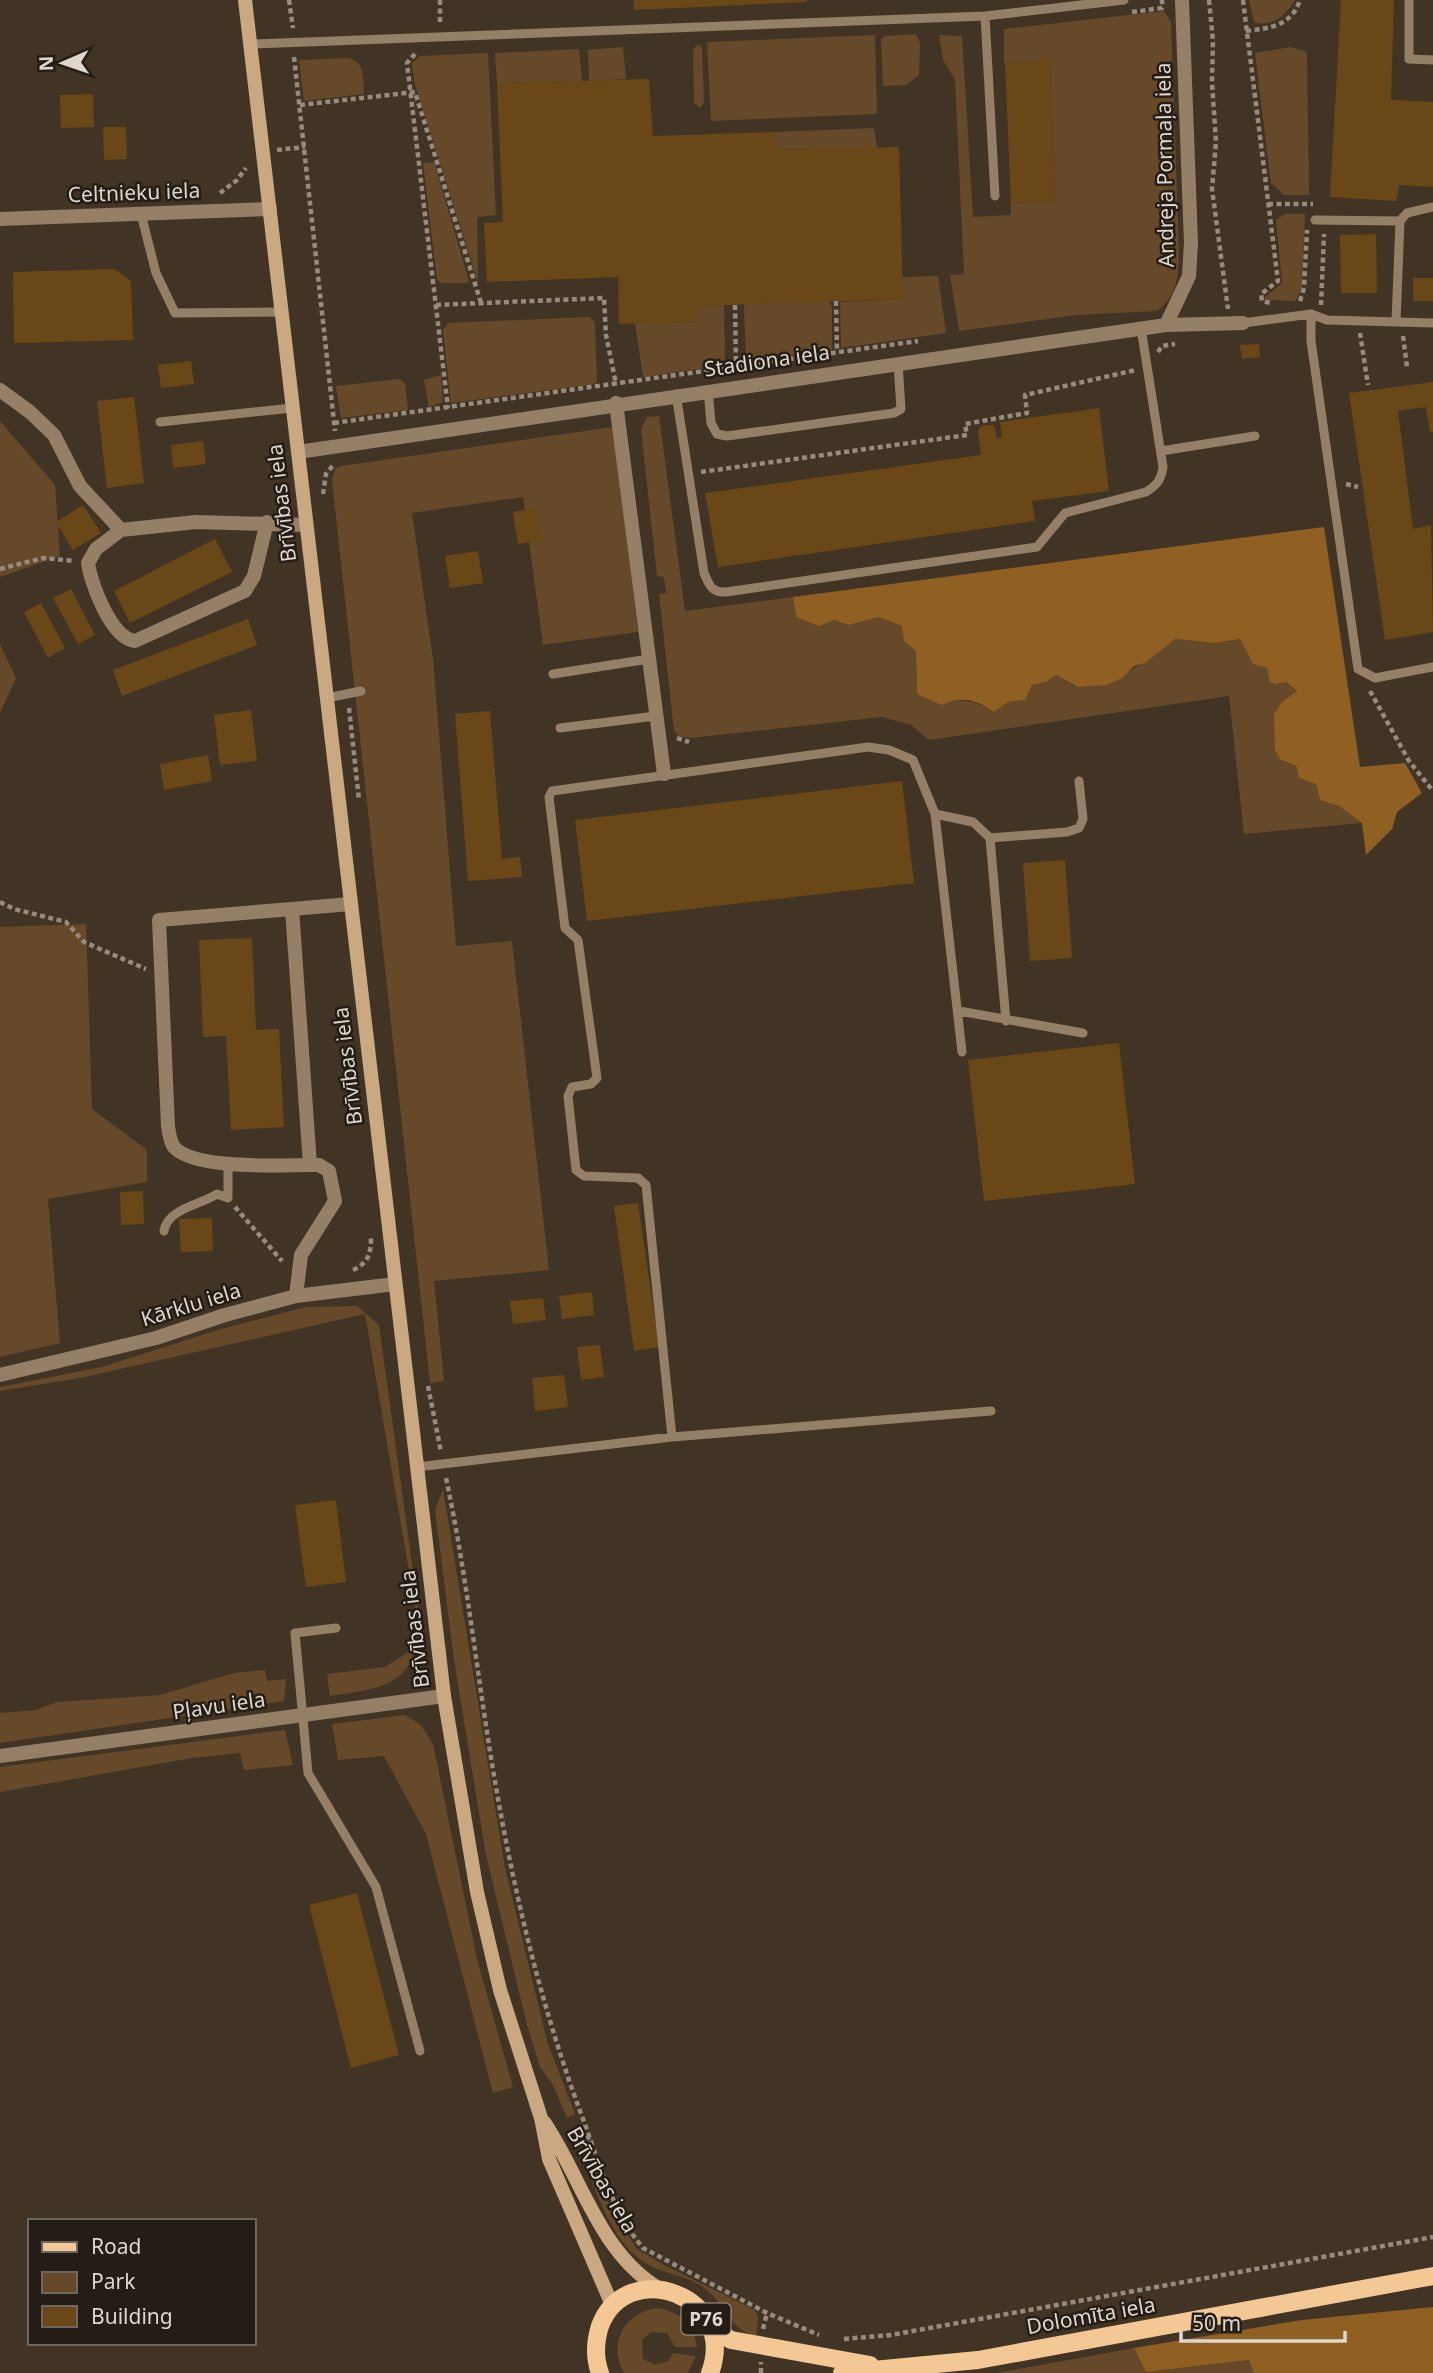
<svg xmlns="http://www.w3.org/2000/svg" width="1433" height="2373" font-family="'Noto Sans',sans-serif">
  <rect width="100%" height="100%" fill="#423425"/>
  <path fill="#654928" d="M1249,0H1295C1286,15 1272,28 1254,22Z
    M1164,11L1171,22L1179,252C1178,276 1178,296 1157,311L1077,315L959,331L950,275L964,274L955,80L943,60L939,35L962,36L973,217L1011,215V203L1055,201L1050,62L1044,57L1038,62L1004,63V29Z
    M916,34L920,43L919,75L906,85L883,86L881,39L885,36Z
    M875,35L877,114L711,121L707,42Z
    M699,44L702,48L704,102L700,108L694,103L693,49Z
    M623,47L626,79L589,81L588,50Z
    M1291,47L1307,52L1309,195H1284L1271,183L1255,53Z
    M579,49L582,81L497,83L495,53Z
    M488,53L496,215L477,217L478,283L414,81L412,63L420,56Z
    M348,58C366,62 363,79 364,94L304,101L299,60Z
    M874,128L877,148L775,150V132Z
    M434,162L469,281L468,283H441L437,279L423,163Z
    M1285,214H1305L1302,288L1295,301L1267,300L1264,298L1282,283L1276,220Z
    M938,276L946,333L841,348L840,302L902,299V277Z
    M829,301L832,307V350L746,362L744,304Z
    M724,305L725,365L643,377L635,323L698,321V306Z
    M589,317L595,322L597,382L594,384L451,403L443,330L448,323Z
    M441,375L443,402L429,407L424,380Z
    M400,379L405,383L408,410L341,418L336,386Z
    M659,416L685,611L793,597L796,617L834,620L849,625L878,617L902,626L916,651L917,694C946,707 965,692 994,712L1008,702L1025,700L1032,685L1046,682L1056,675C1062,678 1070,684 1076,686C1105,693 1153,656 1175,639L1214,643L1240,639L1253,664L1267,667L1276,684L1285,682L1297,691L1283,702L1299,778L1316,784L1320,800L1339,806L1362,823L1244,834L1229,696L929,740L911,725L882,717L690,738L679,736L674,731L659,594L666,593L664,577L657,576L641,429L647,417Z
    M0,421L55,485L60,556L0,577Z
    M613,427L638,632L543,645L523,497L412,513L433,659L456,946L512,941L549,1270L434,1281L444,1381L430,1383L332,480L335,469L341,466Z
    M0,644L16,678L0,713Z
    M86,924L92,1109L147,1150V1182L48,1199L60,1343L0,1357V927Z
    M357,1306L379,1325L421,1629C412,1687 382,1688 330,1696L327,1674L385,1667L413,1649L418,1624L365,1314L80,1378L0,1391V1387L102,1367L221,1329L306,1307Z
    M443,1489L505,1868L547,2041L575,2114L567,2118L553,2085L540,2067L527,2025L486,1855L454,1660L435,1510Z
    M265,1670L267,1681L286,1679L284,1701L0,1743V1713L36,1710L57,1702L160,1695L234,1673Z
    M405,1715L421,1725L433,1744L477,1959L513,2087L493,2093L426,1834L384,1756L338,1760L332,1724Z
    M285,1730L293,1765L244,1770L240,1753L192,1758L0,1792V1767Z
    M587,2146L608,2202L636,2248L664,2265L755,2310L758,2318L756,2337C727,2326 728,2309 707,2290C691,2276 666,2275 647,2264C610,2243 595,2187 580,2150Z
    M659,2308C681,2313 694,2324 697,2347H675L667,2333L651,2332L642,2340L643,2359L655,2365L668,2361L673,2353L696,2356L688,2373H624C607,2343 625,2311 659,2308Z
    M1134,2348L1146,2372L1250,2360L1254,2373H996Z"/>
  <path fill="#8f6021" d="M1324,527L1360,767L1405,763L1422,793L1397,812L1392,829L1366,855L1362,823L1339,806L1320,800L1316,784L1299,778L1296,765L1281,760L1275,750L1274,714L1282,702L1297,691L1286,682L1276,684L1270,682L1267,668L1253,664L1240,639L1214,643L1175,639L1145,663L1134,666L1122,678L1107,685L1078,687L1056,675L1046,682L1032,685L1025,700L1008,702L994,712C977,700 961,695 942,705L917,694L916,651L904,641L902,626L878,617L849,625L834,620L819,626L796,617L793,597Z
    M1433,2307V2373H1254L1249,2360L1146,2372L1134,2348L1302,2320Z"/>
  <path fill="#6a4717" d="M634,0H807V2L634,10Z
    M1341,0H1394L1391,100L1433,102V187L1399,185L1396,201L1330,197Z
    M1041,57H1047L1050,62L1055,201L1011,203L1005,63L1038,62Z
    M649,79L653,136L775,132V150L899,147L903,299L698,306V321L619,324L618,277L487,282L484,223L503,222L497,83Z
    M93,94L94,127L61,128L60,95Z
    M103,127H126L127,159L104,160Z
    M1376,234L1377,293H1341L1340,235Z
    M115,269L131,281L133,340L14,343L13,272Z
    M1413,278H1433V301H1413Z
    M1259,344L1260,357L1242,359L1240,345Z
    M191,361L194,384L161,388L158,365Z
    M1433,382V432H1430L1426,407L1398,411L1413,529L1431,525L1433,632L1385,640L1349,393Z
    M134,397L144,483L107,488L97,401Z
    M1099,408L1109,491L1032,501L1035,521L718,567L705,493L981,455L978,431L981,426L994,425L997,438L1002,437L1000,422Z
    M203,441L206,464L173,468L171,445Z
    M83,505L101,533L73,550L56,522Z
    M536,508L541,541L518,544L513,512Z
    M215,539L232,572L130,623L114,591Z
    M478,551L483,583L450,588L445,556Z
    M71,589L95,635L78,644L53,598Z
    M41,603L65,648L48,658L24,612Z
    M248,619L257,645L122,696L113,670Z
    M251,710L257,761L220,765L214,715Z
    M490,711L502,859L520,857L522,877L468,881L455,714Z
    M208,755L212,781L164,790L160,764Z
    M902,781L914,883L587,921L575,820Z
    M1065,860L1072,958L1030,961L1023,863Z
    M252,938L256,1030L279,1029L284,1127L231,1130L226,1036L203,1037L199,940Z
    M1119,1043L1135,1184L984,1201L968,1060Z
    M143,1191L144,1224L121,1225L120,1192Z
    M638,1203L659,1347L634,1351L614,1206Z
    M212,1218L213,1251L181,1252L179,1219Z
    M592,1292L594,1315L562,1319L559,1296Z
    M543,1298L546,1320L513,1324L510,1301Z
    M600,1345L604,1377L581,1380L577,1347Z
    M564,1375L568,1407L535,1411L532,1378Z
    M336,1500L346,1582L306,1587L295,1505Z
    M357,1893L399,2055L351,2068L309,1905Z"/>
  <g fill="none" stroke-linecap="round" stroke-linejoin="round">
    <path stroke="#978b7f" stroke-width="4.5" stroke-dasharray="5 3.5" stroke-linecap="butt" d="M289,0L293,28
      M440,0V24
      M1209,0L1213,41L1212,82L1216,142L1212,189L1228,309
      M1243,0L1278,281L1261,294L1262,301L1271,303
      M1132,12L1162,8V0
      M1246,31C1271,28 1291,26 1300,0
      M415,54L407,63L448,408
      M294,57L335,431
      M300,105L415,92L481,303
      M277,150L305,147
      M220,193L237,180L246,168
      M1268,204H1313
      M836,301L837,352
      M1300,301L1304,288L1307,230
      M436,305L604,298L606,335L616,384
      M735,305L736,367
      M1321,305L1324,234
      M1360,333L1368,385
      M1403,336L1407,367
      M1158,352L1162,346L1175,344
      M334,423L918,341
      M701,472L967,435L965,424L1027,413L1025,395L1136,370
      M1346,484L1358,487
      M323,494L326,474L334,464
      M0,569L43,558L75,561
      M1370,691L1409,761L1433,791
      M349,708L359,800
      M677,738L689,742
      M0,902L14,909L66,922L84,942L146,969
      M235,1207L282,1261
      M353,1270C368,1263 371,1254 371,1238
      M428,1386L441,1452
      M446,1478C465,1567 475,1656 489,1745C509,1872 538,1999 583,2119C599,2163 613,2213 643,2248L767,2313L819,2335
      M578,2141L590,2137
      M763,2329L767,2313
      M844,2339L891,2335L1433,2237
      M761,2373V2362"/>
    <path stroke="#958067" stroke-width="9" d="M1409,0V59L1433,60
      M985,16L995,196
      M252,44L985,16L1124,0
      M141,214L156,273L175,313L281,312
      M1315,220L1400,221
      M1311,314V341L1358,669L1375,678L1433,667
      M1396,322L1400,221L1407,213L1433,207
      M1243,323L1311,314L1327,320L1433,323
      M708,390L711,423L717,434L727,436L894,413L901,409L898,363
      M676,394L704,573C709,585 712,593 726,592L1037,547L1065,513L1146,492C1157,485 1161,480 1163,467L1141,328
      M160,422L292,408
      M1161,451L1255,436
      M553,674L649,659
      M327,698L361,691
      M560,728L656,716
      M935,814L962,1052
      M990,838L1067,832L1079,828L1083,819L1079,781
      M959,1011L1083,1033
      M164,1231C167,1209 200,1205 217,1194L228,1198V1164
      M672,1437L991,1411
      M417,1467L672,1437L646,1185L638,1178L584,1176L576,1170L568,1096L572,1087L591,1084L597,1078L578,940L565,928L549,797L552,791L868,747L889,750L913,760L935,814L973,822L990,838L1006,1021
      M336,1628L295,1633L308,1773L376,1887L420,2051"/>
    <path stroke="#958067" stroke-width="14" d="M1166,325L1243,323
      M0,390L30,412L54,435L80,486L121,530L196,522L306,525
      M616,403L664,774
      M121,530L96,549L88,563C91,584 111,638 135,641L245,591L254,576L267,522
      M292,909L350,904
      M296,1296L301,1255L335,1201L329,1171L319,1165H310C280,1165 194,1170 174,1147C170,1142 169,1133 168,1126L159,920L292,909L310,1165
      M0,1375L156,1338L225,1315L296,1296L395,1284"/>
    <path stroke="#958067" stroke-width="14" d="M0,219L270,209
      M298,452L1166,325L1189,276L1191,243L1182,0
      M0,1756L444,1696"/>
    <path stroke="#caa881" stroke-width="14" d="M245,0L444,1696L477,1892L500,1990L541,2118L549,2159L613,2307
      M544,2122C582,2178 599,2253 660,2289"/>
    <path stroke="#f4c894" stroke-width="18" d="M712,2328L731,2340L870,2365
      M600,2373C594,2357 595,2342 600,2326C627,2255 739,2296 710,2373
      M842,2373L978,2360L1433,2276"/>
  </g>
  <g text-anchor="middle" stroke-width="5" stroke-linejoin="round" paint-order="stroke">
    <rect fill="#231d16" stroke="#a79e96" stroke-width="2" x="681.5" y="2303.5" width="49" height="31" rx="5"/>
    <g font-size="19" font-weight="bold" fill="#dfd6cd">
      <text x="706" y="2326">P76</text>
    </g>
    <g font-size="21" fill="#dfd6cd" stroke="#231d16">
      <text transform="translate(1165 165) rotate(-91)" y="7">Andreja Pormaļa iela</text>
      <text transform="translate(134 193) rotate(-2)" y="7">Celtnieku iela</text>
      <text transform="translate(767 361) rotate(-8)" y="7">Stadiona iela</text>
      <text transform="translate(282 503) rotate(-97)" y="7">Brīvības iela</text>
      <text transform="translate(348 1066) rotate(-97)" y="7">Brīvības iela</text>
      <text transform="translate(191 1305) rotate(-17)" y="7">Kārklu iela</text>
      <text transform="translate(415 1629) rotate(-97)" y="7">Brīvības iela</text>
      <text transform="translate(219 1706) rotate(-8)" y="7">Pļavu iela</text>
      <text transform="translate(602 2180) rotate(60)" y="7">Brīvības iela</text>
      <text transform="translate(1091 2316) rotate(-10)" y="7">Dolomīta iela</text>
    </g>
  </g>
  <rect x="28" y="2219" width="228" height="126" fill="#231d16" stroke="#6e675f" stroke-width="2"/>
  <rect x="42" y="2242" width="35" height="10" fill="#f4c894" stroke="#6e675f" stroke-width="2"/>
  <text x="91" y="2254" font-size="21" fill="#dfd6cd">Road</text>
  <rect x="42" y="2272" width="35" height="21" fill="#654928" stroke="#6e675f" stroke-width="2"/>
  <text x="91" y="2289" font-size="21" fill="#dfd6cd">Park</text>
  <rect x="42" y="2306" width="35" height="21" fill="#6a4717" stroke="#6e675f" stroke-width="2"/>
  <text x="91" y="2324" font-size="21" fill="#dfd6cd">Building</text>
  <g transform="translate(63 63) rotate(268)" stroke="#231d16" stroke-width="5" paint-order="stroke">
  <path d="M0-5L12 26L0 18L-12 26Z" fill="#dfd6cd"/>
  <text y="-10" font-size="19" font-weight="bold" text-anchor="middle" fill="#dfd6cd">N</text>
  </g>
  <path d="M1181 2331v10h164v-10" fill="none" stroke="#dfd6cd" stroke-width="3.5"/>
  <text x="1192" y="2331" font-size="21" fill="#dfd6cd" stroke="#231d16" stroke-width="5" paint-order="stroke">50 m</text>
</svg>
